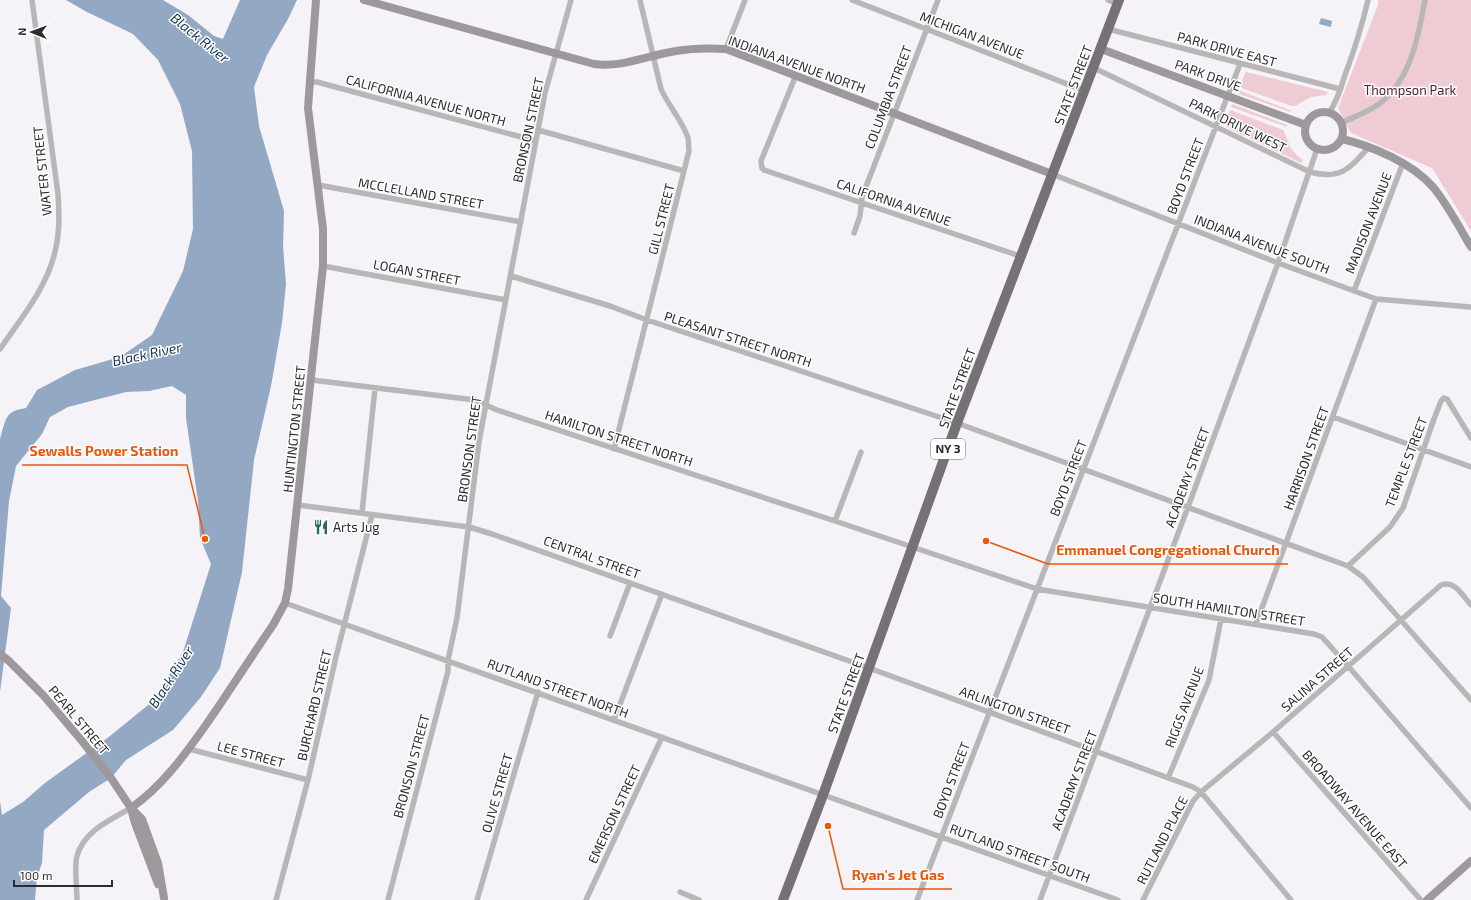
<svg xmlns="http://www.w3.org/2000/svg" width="1471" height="900" font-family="'Exo 2',sans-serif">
  <rect width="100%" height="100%" fill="#f5f2f8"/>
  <path fill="#efccd4" d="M1378,0H1471V231L1432,168L1351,133L1338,108L1378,5Z
    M1246,72L1328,92L1326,95L1311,97L1295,106H1291L1239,87Z
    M1238,90L1241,91L1292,111L1291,112L1242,95L1237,92Z
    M1232,104L1287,125V127L1231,107Z
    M1230,110L1283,130C1290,143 1288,149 1303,160L1301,163L1226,127L1225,124Z"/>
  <path fill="#93a8c2" d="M66,0H163L188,15L214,36L223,39L240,0H297L288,19L267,55L254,87L259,126L284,211L283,246L286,284L282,323L271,386L254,460L242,572L220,668L201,697L173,730L126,760L111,778L89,792L44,830L42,863L37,877L35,900H0V801L2,815L23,802L45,783L110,736L153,701L183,652L211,564L200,538L198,501L186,418V395L172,386L149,391L126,392L68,407L50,417L42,434L16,466L9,501L1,596L11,608L0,692V439C6,420 4,411 26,408L37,390L75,370L120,357L152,335L183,271L193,229L192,151L180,104L158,60L133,34L87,12Z
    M1321,18L1332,21L1331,27L1319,24Z"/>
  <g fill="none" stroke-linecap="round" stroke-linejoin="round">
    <path stroke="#b9b6b8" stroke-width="5.5" d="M852,0L1085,91
      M1108,0L1118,4
      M1108,29L1340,89
      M726,49L745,0
      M1094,68L1310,172C1341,180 1349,169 1369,147
      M796,75L761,161L762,168L764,170L1020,256
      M311,82H317L536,141
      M1329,113C1337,101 1341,88 1345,75C1354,51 1362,26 1368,0
      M1341,123C1354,117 1368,112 1379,104C1411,79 1418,38 1425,0
      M538,130L684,171
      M1052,174L1278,263L1376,299L1471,307
      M318,185L521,222
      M854,233L860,216L862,197L938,0
      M323,266L506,300
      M511,276L610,306L647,320L957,423L1348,566L1363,577L1471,700
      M1354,291L1403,163
      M0,349C22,317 49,285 56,247C60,229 59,211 58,194L32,0
      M312,380L475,400L497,410L835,521L1037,589L1314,634L1322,637L1348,666L1471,808
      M1333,417L1471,467
      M614,449L689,151C688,146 689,142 688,138C683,122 668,105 661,89L640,0
      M298,505L469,527L492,534L869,668L1193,787L1201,792L1291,900
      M362,513L375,388
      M835,521L861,452
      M1348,566L1390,527L1403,508L1434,419L1441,401L1444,398L1447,399L1471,438
      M285,603L1118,900
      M1256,624L1376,299
      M610,636L630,583
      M614,720L662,594
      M1273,732L1421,900
      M189,749L308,780
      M1168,778L1209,680L1221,619
      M680,892L699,900
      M77,900C77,890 74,865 77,856C84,831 110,820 131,808
      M276,900L308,780L336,657L372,515
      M388,900L448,671V660L457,618L479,442L486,404L545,93L571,0
      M477,900L538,692
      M586,900L662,737
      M917,900L1240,64
      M1040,900L1188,507L1278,263L1317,149
      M1143,900L1193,801L1201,792L1273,732L1441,585C1455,580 1462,595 1471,605"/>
    <path stroke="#9c989b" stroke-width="8" d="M364,0L594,64C622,68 649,55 676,51C693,48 709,48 726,49L1052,174
      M1101,49L1306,125
      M1305 131a19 19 0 1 1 38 0a19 19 0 1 1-38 0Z
      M1342,139C1372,146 1412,163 1433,187C1448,205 1459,227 1471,247
      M0,654L9,661L43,695L82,741L111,778L131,808L142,819L158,863L164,898
      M131,808C163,786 186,753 208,722C230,690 251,657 273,625L285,603L288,589L323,266V229L308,108L316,0
      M131,809L135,823L158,884
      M1427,900L1471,861"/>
    <path stroke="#757174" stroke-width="10" d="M783,900L823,795L957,423L1119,0"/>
  </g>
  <defs>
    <g id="restaurant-bare" transform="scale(1.2)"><path d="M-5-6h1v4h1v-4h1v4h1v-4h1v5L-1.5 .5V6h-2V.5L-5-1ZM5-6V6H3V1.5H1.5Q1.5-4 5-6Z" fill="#296958" stroke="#fff" stroke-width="2.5" paint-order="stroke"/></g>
  </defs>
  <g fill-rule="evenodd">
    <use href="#restaurant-bare" x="321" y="527"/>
  </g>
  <g text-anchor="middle" stroke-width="3" stroke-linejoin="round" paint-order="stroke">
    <rect fill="#fff" stroke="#6b6b6c" stroke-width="1" x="931" y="439" width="34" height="20" rx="3"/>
    <g font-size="12" font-weight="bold" fill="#2c2b2d">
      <text x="948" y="453">NY 3</text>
    </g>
    <g font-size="13" fill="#2c2b2d" stroke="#fff">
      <text transform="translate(972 35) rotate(21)" y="5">MICHIGAN AVENUE</text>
      <text transform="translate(1227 49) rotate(15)" y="5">PARK DRIVE EAST</text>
      <text transform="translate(797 64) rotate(20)" y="5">INDIANA AVENUE NORTH</text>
      <text transform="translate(1208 75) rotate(20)" y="5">PARK DRIVE</text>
      <text transform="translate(1073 85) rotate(-69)" y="5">STATE STREET</text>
      <text transform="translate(888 97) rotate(-69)" y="5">COLUMBIA STREET</text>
      <text transform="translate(426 100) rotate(15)" y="5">CALIFORNIA AVENUE NORTH</text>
      <text transform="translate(1238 125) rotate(26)" y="5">PARK DRIVE WEST</text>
      <text transform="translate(528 130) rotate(-78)" y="5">BRONSON STREET</text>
      <text transform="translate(42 171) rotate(-96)" y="5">WATER STREET</text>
      <text transform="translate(1185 176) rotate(-69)" y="5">BOYD STREET</text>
      <text transform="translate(421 193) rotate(10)" y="5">MCCLELLAND STREET</text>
      <text transform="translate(894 202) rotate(19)" y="5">CALIFORNIA AVENUE</text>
      <text transform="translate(661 219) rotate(-76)" y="5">GILL STREET</text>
      <text transform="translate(1368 223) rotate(-69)" y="5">MADISON AVENUE</text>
      <text transform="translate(1262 244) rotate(21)" y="5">INDIANA AVENUE SOUTH</text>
      <text transform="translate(417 272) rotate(11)" y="5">LOGAN STREET</text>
      <text transform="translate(738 339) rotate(18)" y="5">PLEASANT STREET NORTH</text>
      <text transform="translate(957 388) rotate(-70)" y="5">STATE STREET</text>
      <text transform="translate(294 429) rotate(-84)" y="5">HUNTINGTON STREET</text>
      <text transform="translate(619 438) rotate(18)" y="5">HAMILTON STREET NORTH</text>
      <text transform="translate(469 449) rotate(-82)" y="5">BRONSON STREET</text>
      <text transform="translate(1306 458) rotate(-70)" y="5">HARRISON STREET</text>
      <text transform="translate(1406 462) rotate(-69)" y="5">TEMPLE STREET</text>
      <text transform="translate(1187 477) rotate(-70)" y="5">ACADEMY STREET</text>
      <text transform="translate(1068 478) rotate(-69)" y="5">BOYD STREET</text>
      <text transform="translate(592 557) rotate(20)" y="5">CENTRAL STREET</text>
      <text transform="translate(1229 609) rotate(9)" y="5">SOUTH HAMILTON STREET</text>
      <text transform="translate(1317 679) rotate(-41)" y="5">SALINA STREET</text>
      <text transform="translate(558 688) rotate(20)" y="5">RUTLAND STREET NORTH</text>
      <text transform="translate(846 693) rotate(-70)" y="5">STATE STREET</text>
      <text transform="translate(314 705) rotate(-77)" y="5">BURCHARD STREET</text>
      <text transform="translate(1184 707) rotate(-69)" y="5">RIGGS AVENUE</text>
      <text transform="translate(1015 710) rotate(20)" y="5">ARLINGTON STREET</text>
      <text transform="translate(79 720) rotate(50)" y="5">PEARL STREET</text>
      <text transform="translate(251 754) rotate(15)" y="5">LEE STREET</text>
      <text transform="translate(411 766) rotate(-75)" y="5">BRONSON STREET</text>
      <text transform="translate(951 780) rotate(-69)" y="5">BOYD STREET</text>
      <text transform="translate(1074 780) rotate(-69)" y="5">ACADEMY STREET</text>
      <text transform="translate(497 793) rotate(-74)" y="5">OLIVE STREET</text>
      <text transform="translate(1355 809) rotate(49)" y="5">BROADWAY AVENUE EAST</text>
      <text transform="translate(614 814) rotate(-65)" y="5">EMERSON STREET</text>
      <text transform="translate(1162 840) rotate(-63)" y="5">RUTLAND PLACE</text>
      <text transform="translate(1020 853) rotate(20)" y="5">RUTLAND STREET SOUTH</text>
    </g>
    <g font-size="13" fill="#51202f" stroke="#fff">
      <text x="1410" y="95">Thompson Park</text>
    </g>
    <g font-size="13" fill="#2c2b2d" stroke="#fff" text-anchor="start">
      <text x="333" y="532">Arts Jug</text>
    </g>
    <g font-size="14" font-style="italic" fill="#153458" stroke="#fff">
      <text transform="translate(200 38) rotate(39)" y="5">Black River</text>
      <text transform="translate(147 354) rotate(-12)" y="5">Black River</text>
      <text transform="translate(171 677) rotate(-57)" y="5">Black River</text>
    </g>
  </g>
  <path fill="none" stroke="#e8590c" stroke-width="1.5" d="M205 539L187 465H22M986 541L1048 564H1288M828 826L843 889H952"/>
  <g fill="#e8590c" stroke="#fff" stroke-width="1.5">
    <circle cx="205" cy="539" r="4"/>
    <circle cx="986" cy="541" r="4"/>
    <circle cx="828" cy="826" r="4"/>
  </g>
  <g font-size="14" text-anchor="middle" font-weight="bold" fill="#e8590c" stroke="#fff" stroke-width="3" stroke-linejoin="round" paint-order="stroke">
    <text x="104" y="456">Sewalls Power Station</text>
    <text x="1168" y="555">Emmanuel Congregational Church</text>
    <text x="898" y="880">Ryan's Jet Gas</text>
  </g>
  <g transform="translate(32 32) rotate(271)" stroke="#ffffff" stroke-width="3" paint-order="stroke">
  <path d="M0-3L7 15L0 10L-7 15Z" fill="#2c2b2d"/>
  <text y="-6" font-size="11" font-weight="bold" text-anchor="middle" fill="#2c2b2d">N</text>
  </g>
  <path d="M14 880v6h98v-6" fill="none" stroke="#2c2b2d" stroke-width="2"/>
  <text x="20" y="880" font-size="12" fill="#2c2b2d" stroke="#ffffff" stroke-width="3" paint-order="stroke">100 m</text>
</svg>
